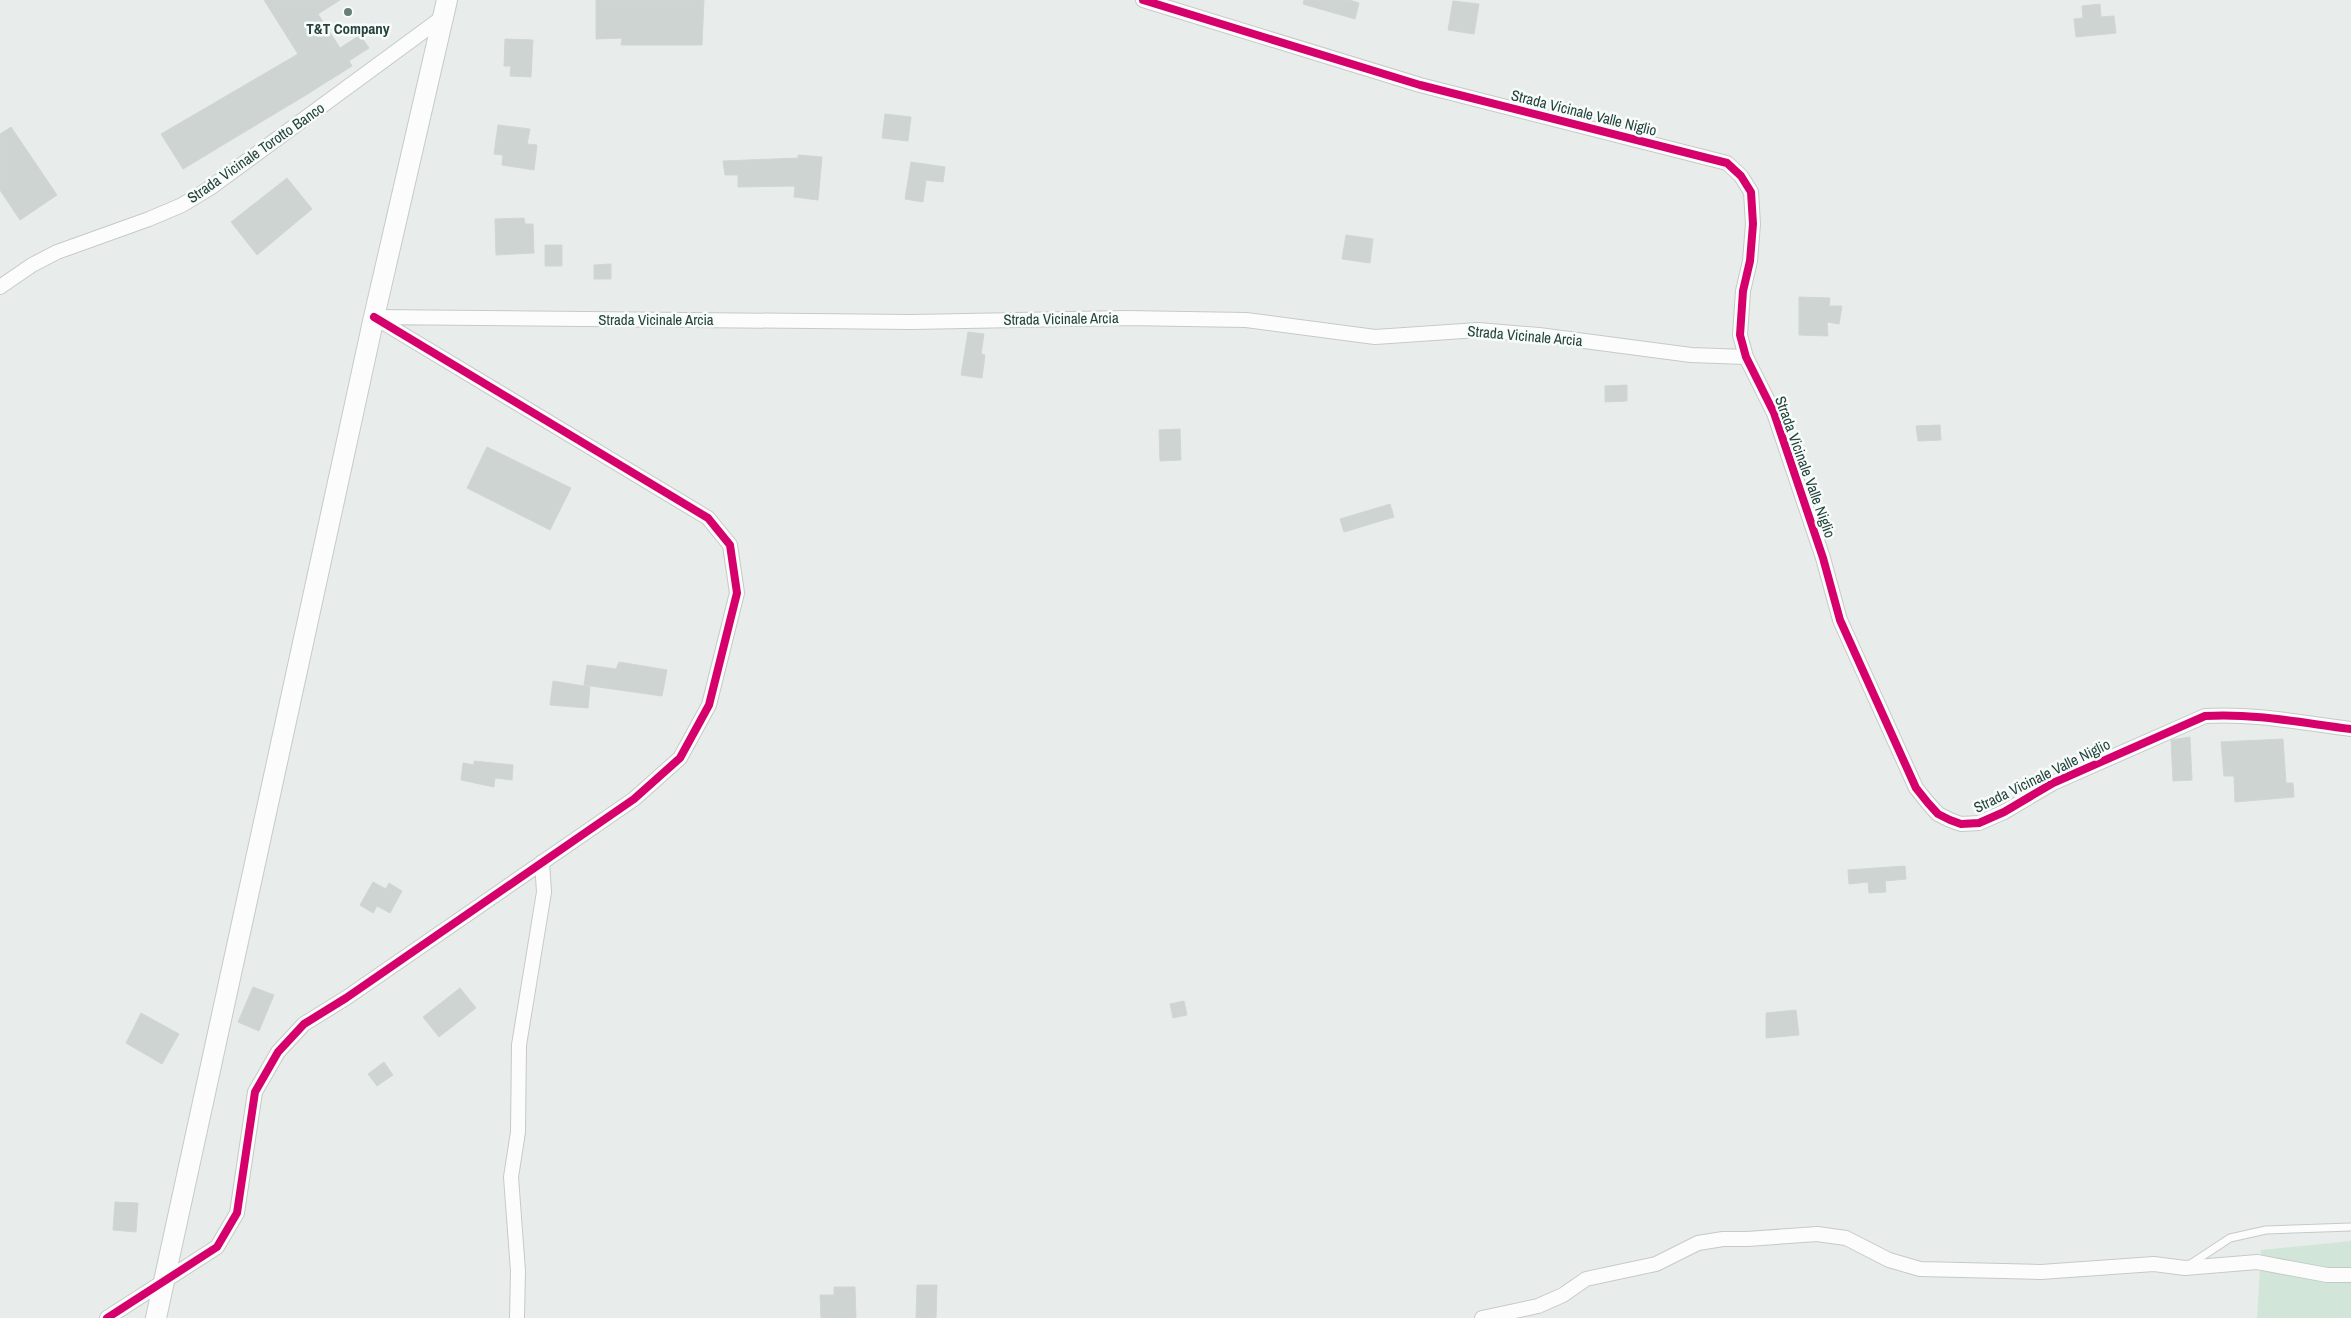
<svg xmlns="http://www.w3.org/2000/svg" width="2351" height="1318" font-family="'Archivo Narrow',sans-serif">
  <rect width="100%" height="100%" fill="#e8edeb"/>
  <path fill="#d1e6d8" d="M2351,1241V1318H2257L2261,1250Z"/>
  <path fill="#ced4d2" stroke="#d0d6d4" d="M264,0H340L318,14L340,48L360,35L369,48L349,61L352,66L306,95L183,169L161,134L298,54Z
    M596,0H704L702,45H621L622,38L596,39Z
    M1304,0H1349L1359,3L1355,19L1303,4Z
    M1453,1L1479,4L1474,34L1448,30Z
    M2100,4L2101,17L2114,16L2116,33L2076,37L2074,19L2083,18L2082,6Z
    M505,39L533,40L531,77L510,76L511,66H504Z
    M885,114L911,117L908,141L882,138Z
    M498,125L530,129L527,144L537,145L534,170L502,165L503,155L494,154Z
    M11,127L57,195L20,220L0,190V134Z
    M798,155L822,157L818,200L794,197L795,186L738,187V175H725L723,161L798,158Z
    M911,162L945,167L943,182L926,180L923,202L905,199Z
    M287,178L312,209L257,255L231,222Z
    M524,218L525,224H533L534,253L496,255L495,219Z
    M1346,235L1373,239L1370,263L1342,259Z
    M545,245H562V266H545Z
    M611,264V279H594V265Z
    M1799,297L1830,298L1829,306H1842L1839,324L1827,322L1828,336L1799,335Z
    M968,332L984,334L981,354L985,355L982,378L961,375Z
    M1627,385V401L1605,402V386Z
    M1940,425L1941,440L1918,441L1916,426Z
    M1180,429L1181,460L1160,461L1159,430Z
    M487,447L571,488L550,530L467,488Z
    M1390,504L1394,517L1344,532L1340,519Z
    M619,662L667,670L662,696L584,685L587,665L616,669Z
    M553,681L590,687L588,708L550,705Z
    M2190,737L2192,780L2173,781L2171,740Z
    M2283,739L2286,783H2293L2294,797L2235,802L2234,776H2224L2221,742Z
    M474,761L513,765L512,780L495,778L494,787L461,780L463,763L474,765Z
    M1905,866L1906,879L1885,881L1886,892L1869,893L1868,882L1849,884L1848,870Z
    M373,882L386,889L389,883L402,891L390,913L377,906L373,913L360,905Z
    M253,987L274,995L259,1031L238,1022Z
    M460,988L476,1008L439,1037L423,1017Z
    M1184,1001L1187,1015L1173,1018L1170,1004Z
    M1796,1010L1799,1035L1766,1038V1013Z
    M141,1013L179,1034L162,1064L126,1043Z
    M384,1062L393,1075L377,1086L368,1074Z
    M115,1202L138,1203L136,1232L113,1230Z
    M917,1285H937L936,1318H916Z
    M834,1287H855L856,1318H821L820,1295H834Z"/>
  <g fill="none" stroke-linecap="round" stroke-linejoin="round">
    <g stroke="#c5cac8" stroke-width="9">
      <path id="service" d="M2189,1265L2230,1238L2266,1230L2351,1227"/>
    </g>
    <g stroke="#c5cac8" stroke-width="16">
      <path id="minor" d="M1143,0L1420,85L1727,163L1741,176L1751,192L1753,224L1750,261L1743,291L1740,335L1746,357L1774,413L1823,558L1840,620L1916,788L1928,803L1938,814L1950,820L1961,824L1979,823L2004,812L2053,783L2205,716C2255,713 2302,723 2351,729
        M0,287L32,265L57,252L149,219L182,205L210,188L443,17
        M375,317L911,322L1126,318L1246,320L1375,337L1478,330L1539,335L1691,355L1746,357
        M107,1318L217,1247L237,1213L255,1092L278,1052L304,1024L346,998L634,799L680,758L709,705L737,593L730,545L708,518L374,317
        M517,1318L518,1271L511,1177L518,1132L519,1045L544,892L542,862
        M1482,1318L1538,1306L1563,1295L1586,1279L1656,1264L1698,1243L1723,1239H1747L1817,1234L1846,1238L1889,1260L1920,1269L2041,1272L2154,1264L2185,1268L2257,1262L2327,1275H2351"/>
    </g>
    <g stroke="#c3cbc8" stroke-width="22">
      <path id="secondary" d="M156,1318L374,317L447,0"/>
    </g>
    <use href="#service" stroke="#fcfcfc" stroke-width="7"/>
    <use href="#minor" stroke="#fcfcfc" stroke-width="14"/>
    <use href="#secondary" stroke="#fcfcfc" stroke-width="20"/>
    <g stroke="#f7fbf9" stroke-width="11">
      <path id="cycleway" d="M1143,0L1420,85L1727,163L1741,176L1751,192L1753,224L1750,261L1743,291L1740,335L1746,357L1774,413L1823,558L1840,620L1916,788L1928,803L1938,814L1950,820L1961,824L1979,823L2004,812L2053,783L2205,716C2255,713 2302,723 2351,729
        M107,1318L217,1247L237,1213L255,1092L278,1052L304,1024L346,998L634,799L680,758L709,705L737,593L730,545L708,518L374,317"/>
    </g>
    <use href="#cycleway" stroke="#d6006c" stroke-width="8"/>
  </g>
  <circle fill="#687e79" stroke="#f7fbf9" stroke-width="2" cx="348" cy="12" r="5"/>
  <g text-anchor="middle" stroke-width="5" stroke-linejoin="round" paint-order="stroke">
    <g font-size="15" font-weight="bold" fill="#23433c" stroke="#f7fbf9">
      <text x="348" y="34">T&amp;T Company</text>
    </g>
    <g font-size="15" fill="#23433c" stroke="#f7fbf9">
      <text transform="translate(1584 113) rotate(14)" y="5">Strada Vicinale Valle Niglio</text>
      <text transform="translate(256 153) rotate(-35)" y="5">Strada Vicinale Torotto Banco</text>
      <text transform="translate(1061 319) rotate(-1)" y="5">Strada Vicinale Arcia</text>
      <text x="656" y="325">Strada Vicinale Arcia</text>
      <text transform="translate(1525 336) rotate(5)" y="5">Strada Vicinale Arcia</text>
      <text transform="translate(1805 467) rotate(70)" y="5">Strada Vicinale Valle Niglio</text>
      <text transform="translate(2042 776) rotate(-26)" y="5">Strada Vicinale Valle Niglio</text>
    </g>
  </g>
</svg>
